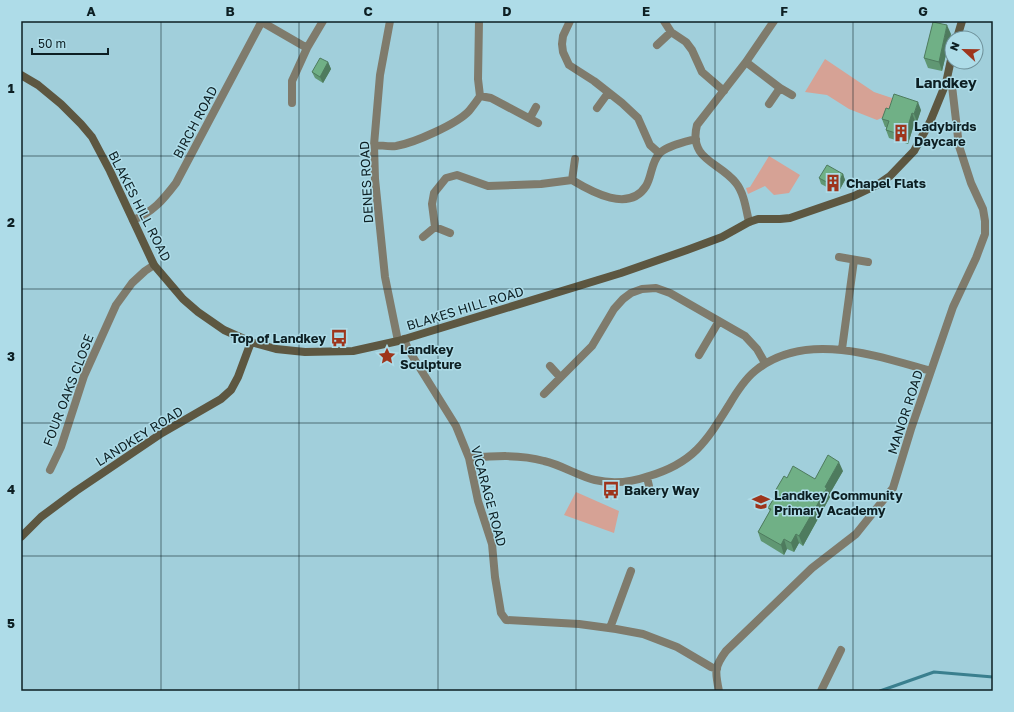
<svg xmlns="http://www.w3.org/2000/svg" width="1014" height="712" font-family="'Golos Text',sans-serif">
  <rect width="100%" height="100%" fill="#a1cfdb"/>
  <path fill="#d6a295" d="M825,59L874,92L895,99L890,114L877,120L849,109L827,95L805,92Z
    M769,156L800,175L789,193L774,195L765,186L748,194L746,188L750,187Z
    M576,492L619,511L614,533L564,515Z"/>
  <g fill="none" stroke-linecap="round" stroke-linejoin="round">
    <path stroke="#3a7f8e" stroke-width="3" d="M880,691L934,672L993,677"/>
    <path stroke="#7f7b6c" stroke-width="8" d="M390,21L380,75L374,145L375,179L385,277L398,341
      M479,21L478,79L480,96
      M570,21L563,36L562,44L563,52L569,65L594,81L622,103L638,118L650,145L659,153
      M664,21L671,32L686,42L692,50L702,72L724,91
      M262,22L307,48
      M657,45L671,32
      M746,62L780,88L792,95
      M292,103V81L307,48L323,21
      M769,104L780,88
      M597,108L608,93
      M530,118L536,107
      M374,145C381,145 389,147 396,146C414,143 457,124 469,111C473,106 477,101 480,96L491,98L538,123
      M575,159L572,180C592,192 629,213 646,186C652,176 651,163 659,154C666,146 685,142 696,139
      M133,220C153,212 163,200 176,183L262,21
      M749,222C746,209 744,193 736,183C720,162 688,160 697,125L746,62L774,21
      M435,227L432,204L434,193L446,178L457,175L488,186L541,184L572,180
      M423,237L435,227L450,233
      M839,257L868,262
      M404,339L408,349L456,426L469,458L478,501L492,544L495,577L501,613L506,620L579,624L616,629L643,634L677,647L711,667L717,669
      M842,349L854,260
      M699,355L719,321
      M550,366L560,377
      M544,394L592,346L614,309L623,299L631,293L642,289L656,288L670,293L745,336L757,349L765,363
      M469,458C494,456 520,454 544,461C562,465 578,476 595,480C612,484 632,482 649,476C693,463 706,442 729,405C736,393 744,380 755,371C805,330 876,356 931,371
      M50,470L61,447L84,376L116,305L132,283L145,271L154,265
      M647,477L649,486
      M610,628L631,571
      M719,691C715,672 714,667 726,651L812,568L856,534L893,488L911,429L953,307L976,258L985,234V221L983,209L971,183L959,146L952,86L946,83
      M821,691L841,650"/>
    <path stroke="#5d5741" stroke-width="8" d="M957,38L962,21
      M21,75L38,85L61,104L81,124L92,137L110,171L154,265L183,299L198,312L224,330L251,342L276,349L305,352L353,351L398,341L621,273L687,250L722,237L749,222L758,219H780L790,218L854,196L877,185L890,176L914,151L930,122L946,83L952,55
      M21,537L41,517L76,491L162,433L221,399L231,390L238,377L251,342"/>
  </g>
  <path fill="#609773" d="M951,34L942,71L928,68L924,58Z
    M328,62L331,69L323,83L315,78L312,72Z
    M921,110L917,122L915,121L908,144L889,138L886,130V127H885L882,119Z
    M843,174L845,180L838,193L821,184L819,178Z
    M843,471L829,495L830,497L803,546L799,543L794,552L787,549L784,555L761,541L758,532L770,511L768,508L775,496L774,493L787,478L815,479Z"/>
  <path fill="#4e7b5e" d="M947,25L951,34L942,71L939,62Z
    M328,62L331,69L323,83L320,77Z
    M918,102L921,110L917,122L914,114Z
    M912,113L915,121L908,144L905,136Z
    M843,174L845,180L838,193L836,187Z
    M839,462L843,471L829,495L830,497L803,546L799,536L825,487Z
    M796,534L799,543L794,552L791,543Z
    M784,539L787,549L784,555L781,545Z"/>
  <path fill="#70b086" stroke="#4e7b5e" d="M933,22L947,25L939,62L924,58Z
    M320,58L328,62L320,77L312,72Z
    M894,94L918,102L914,114L912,113L905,136L886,130L889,121L882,119L886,108L889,109Z
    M827,165L843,174L836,187L819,178Z
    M828,455L839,462L825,487L827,488L799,536L796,534L791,543L784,539L781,545L758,532L771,509L768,508L776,495L774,493L784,476L787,478L793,466L815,479Z"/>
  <path fill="none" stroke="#0d1f23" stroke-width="1" stroke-opacity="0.55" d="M161,21V691M299,21V691M438,21V691M576,21V691M715,21V691M853,21V691M21,156H993M21,289H993M21,423H993M21,556H993"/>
  <defs>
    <g id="building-bare" transform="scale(1.38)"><path d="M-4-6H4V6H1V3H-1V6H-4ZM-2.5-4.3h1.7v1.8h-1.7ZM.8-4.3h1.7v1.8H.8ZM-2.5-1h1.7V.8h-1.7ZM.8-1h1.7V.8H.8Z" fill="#9e351c" stroke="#aedce8" stroke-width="2.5" paint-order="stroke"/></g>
    <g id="bus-bare" transform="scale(1.38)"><path d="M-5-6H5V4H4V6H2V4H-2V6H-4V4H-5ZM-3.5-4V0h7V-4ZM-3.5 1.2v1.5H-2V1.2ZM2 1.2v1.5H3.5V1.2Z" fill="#9e351c" stroke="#aedce8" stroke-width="2.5" paint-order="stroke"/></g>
    <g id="sight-bare" transform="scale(1.38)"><path d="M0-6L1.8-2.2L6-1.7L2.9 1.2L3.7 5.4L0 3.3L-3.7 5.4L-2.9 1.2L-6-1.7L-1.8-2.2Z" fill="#9e351c" stroke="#aedce8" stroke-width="2.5" paint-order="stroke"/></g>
    <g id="school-bare" transform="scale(1.38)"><path d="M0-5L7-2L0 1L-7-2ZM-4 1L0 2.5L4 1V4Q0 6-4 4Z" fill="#9e351c" stroke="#aedce8" stroke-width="2.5" paint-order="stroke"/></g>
  </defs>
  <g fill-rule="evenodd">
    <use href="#building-bare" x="901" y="133"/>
    <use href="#building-bare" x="833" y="183"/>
    <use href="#bus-bare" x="339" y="338"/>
    <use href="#sight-bare" x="387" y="356"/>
    <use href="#bus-bare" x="611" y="490"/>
    <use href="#school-bare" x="761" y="502"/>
  </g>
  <g text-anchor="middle" stroke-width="3" stroke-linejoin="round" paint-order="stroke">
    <g font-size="13" fill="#0d1f23" stroke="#aedce8">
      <text transform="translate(195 122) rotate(-62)" y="5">BIRCH ROAD</text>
      <text transform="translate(366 182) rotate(-93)" y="5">DENES ROAD</text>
      <text transform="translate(140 206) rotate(63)" y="5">BLAKES HILL ROAD</text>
      <text transform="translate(465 308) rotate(-17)" y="5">BLAKES HILL ROAD</text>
      <text transform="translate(68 390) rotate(-69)" y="5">FOUR OAKS CLOSE</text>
      <text transform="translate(905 412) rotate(-72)" y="5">MANOR ROAD</text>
      <text transform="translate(139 436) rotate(-32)" y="5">LANDKEY ROAD</text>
      <text transform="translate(489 496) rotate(75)" y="5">VICARAGE ROAD</text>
    </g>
    <g font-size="13" font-weight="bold" fill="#0d1f23" stroke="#aedce8" text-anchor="start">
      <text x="914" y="131">Ladybirds<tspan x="914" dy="15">Daycare</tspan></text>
      <text x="846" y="188">Chapel Flats</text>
      <text x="326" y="343" text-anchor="end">Top of Landkey</text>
      <text x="400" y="354">Landkey<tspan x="400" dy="15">Sculpture</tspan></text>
      <text x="624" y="495">Bakery Way</text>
      <text x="774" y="500">Landkey Community<tspan x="774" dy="15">Primary Academy</tspan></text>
    </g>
    <g font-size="15" font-weight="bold" fill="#0d1f23" stroke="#aedce8">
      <text x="946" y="88">Landkey</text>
    </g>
  </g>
  <rect width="1014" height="712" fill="none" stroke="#aedce8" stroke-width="44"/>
  <g transform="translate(964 50) rotate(292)"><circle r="19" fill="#aedce8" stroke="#6e9099"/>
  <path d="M0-3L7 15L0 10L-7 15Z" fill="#9e351c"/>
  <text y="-6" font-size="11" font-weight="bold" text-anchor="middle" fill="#0d1f23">N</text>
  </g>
  <path d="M32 48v6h76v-6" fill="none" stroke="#0d1f23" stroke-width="2"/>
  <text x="38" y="48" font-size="12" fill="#0d1f23" stroke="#aedce8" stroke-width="3" paint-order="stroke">50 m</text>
  <rect x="22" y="22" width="970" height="668" fill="none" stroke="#0d1f23" stroke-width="1.5"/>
  <g font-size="13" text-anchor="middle" font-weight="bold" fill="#0d1f23">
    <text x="91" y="16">A</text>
    <text x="230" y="16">B</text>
    <text x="368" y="16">C</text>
    <text x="507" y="16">D</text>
    <text x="646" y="16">E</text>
    <text x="784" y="16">F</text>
    <text x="923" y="16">G</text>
    <text x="11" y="93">1</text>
    <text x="11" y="227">2</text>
    <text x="11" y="361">3</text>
    <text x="11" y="494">4</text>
    <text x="11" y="628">5</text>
  </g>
</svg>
